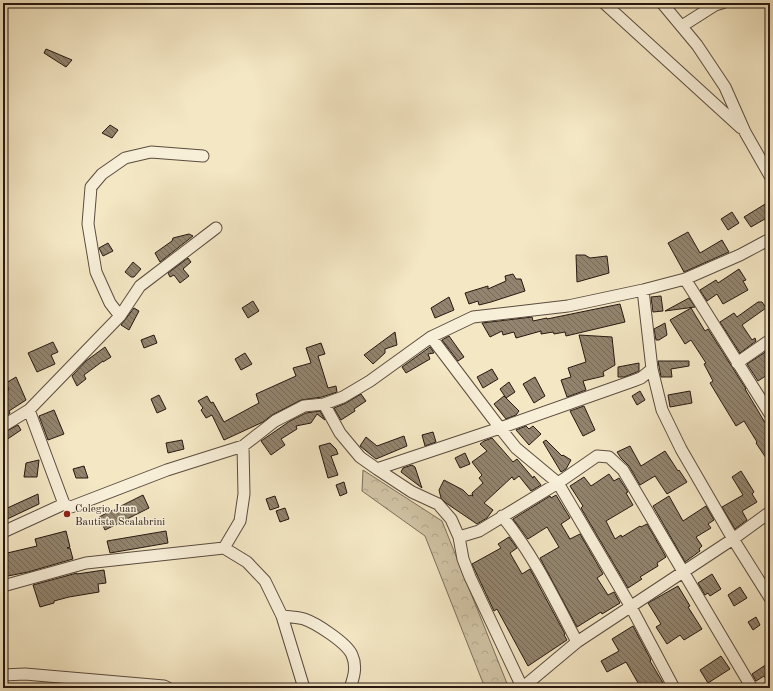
<svg xmlns="http://www.w3.org/2000/svg" width="773" height="691" font-family="'Old Standard TT',serif">
  <defs>
    <pattern id="park-crowns" width="20" height="18" patternUnits="userSpaceOnUse"><rect width="20" height="18" fill="#d1c4a6"/><path d="M2 6a3 3 0 1 1 6 0M12 15a3 3 0 1 1 6 0" fill="none" stroke="#b3a88e"/></pattern>
    <pattern id="building-back-hatch" width="6" height="6" patternUnits="userSpaceOnUse"><rect width="6" height="6" fill="#92846e"/><path d="M-1 5l2 2M0 0l6 6M5-1l2 2" fill="none" stroke="#776b59"/></pattern>
  </defs>
  <rect width="100%" height="100%" fill="#f4e7c4"/>
  <filter id="stains"><feTurbulence type="fractalNoise" baseFrequency=".005" numOctaves="4"/><feColorMatrix values="0 0 0 0 .2 0 0 0 0 .09 0 0 0 0 .02 0 0 0 .5 -.17"/></filter>
  <radialGradient id="worn" r=".72"><stop offset=".6" stop-color="#630" stop-opacity="0"/><stop offset="1" stop-color="#630" stop-opacity=".3"/></radialGradient>
  <path fill="url(#park-crowns)" stroke="#7c6e5c" d="M363,470L442,521L508,686L506,688H485L425,536L362,491Z"/>
  <path fill="url(#building-back-hatch)" stroke="#271811" d="M46,49L72,60L66,67L44,53Z
    M110,125L118,130L112,138L102,133Z
    M767,203L770,208V216L751,227L744,217Z
    M732,212L739,223L728,230L721,219Z
    M688,232L700,253L722,240L729,252L684,272L668,243Z
    M189,234L193,236L160,262L155,253L172,241L173,238Z
    M108,243L113,251L103,256L99,248Z
    M576,255H585L590,258L607,256L609,273L577,282Z
    M188,258L191,262L183,269L189,276L180,283L174,275L170,277L168,273Z
    M133,262L141,269L134,277H131L125,272Z
    M739,269L746,280L743,281L748,290L723,304L717,294L707,301L700,290L716,280L718,283Z
    M513,274L516,279H521L525,291L491,302L479,305L478,301L469,304L465,293L488,286V289L506,281L505,276Z
    M661,296L663,311L653,312L651,297Z
    M449,297L454,310L435,318L431,308Z
    M689,298L695,307L665,311Z
    M253,301L259,311L248,318L242,308Z
    M758,302H762L766,308L742,325L752,340L755,338L756,341L740,353L720,322L734,313L737,317Z
    M620,304L625,322L566,336L565,332L554,334L553,332L541,334V331L516,338L514,332L503,335L502,331L490,337L482,323L532,317L533,321L547,318V319Z
    M134,308L139,311L129,330L121,325Z
    M691,308L705,331L708,329L746,389H745L770,431V464L756,443L757,442L744,421L736,426L710,383L713,381L704,364L706,363L691,340L685,344L670,320Z
    M665,323L667,335L659,340H656L654,329Z
    M395,332L397,345L385,349V353L373,364L364,355Z
    M154,335L157,343L144,348L141,340Z
    M579,335L612,337L615,365L603,372L604,376L583,381L586,390L567,397L561,380L571,377L568,368L586,362Z
    M449,336L464,357L458,361L442,340Z
    M53,342L58,352L51,355L55,364L37,372L28,353Z
    M321,343L325,354L318,356L328,388L336,386L337,392L322,397L301,400L272,415L263,422L224,440L212,415L206,418L201,410L203,408L198,401L207,396L211,403L213,402L224,422L259,403L256,394L296,376L293,368L311,363L306,348Z
    M105,347L111,357L103,362V361L84,375L86,379L77,386L72,376L86,361Z
    M430,347L434,353L428,354L430,359L406,373L402,367Z
    M770,349V373L758,381L747,364Z
    M245,353L252,364L241,370L235,359Z
    M658,361H689V366L671,369L672,377H661Z
    M639,363V371L637,372L624,377H618V367Z
    M492,369L498,379L483,388L477,377Z
    M16,377L26,400L9,411L10,413L3,418V394L9,390L6,383Z
    M535,377L545,396L534,403L523,384Z
    M509,382L515,392L506,398L500,389Z
    M640,391L645,400L637,405L632,396Z
    M690,391L692,403L670,407L668,395Z
    M361,394L366,401L354,409L355,411L341,420L334,408L346,403Z
    M159,395L166,409L157,413L151,399Z
    M504,396L519,411L516,415L506,419L494,404Z
    M584,406L595,430L583,436L570,411Z
    M54,410L64,434L48,440L39,416Z
    M320,411L325,420L317,414L311,423L296,426L297,429L281,439L285,445L271,455L261,441L290,421L306,413Z
    M18,425L21,430L3,442V433Z
    M526,426L529,429L533,426L541,434L529,445L516,430Z
    M433,432L436,442L425,446L422,435Z
    M404,436L407,446L376,459L360,446L366,437L377,446Z
    M492,438L513,462L517,459L533,478L534,476L541,485L531,491L519,476L514,480L512,477L484,503L493,510L487,518L477,524L446,503L441,498L439,490L444,480L463,490L469,496L471,495L473,496L472,493L483,483L479,478L482,475L472,462L487,451L480,444L484,441Z
    M182,440L184,449L168,453L166,443Z
    M546,440L562,456L563,455L571,460L566,469L561,472L543,442Z
    M330,443L336,449L338,454L331,456L338,475L328,478L319,446Z
    M630,446L641,466L665,451L678,471L679,470L687,482L667,494L655,476L640,485L629,466L621,458L617,452Z
    M465,453L470,464L460,468L455,458Z
    M39,460L37,477H24L26,463Z
    M412,465L415,467L422,488L401,472L403,468Z
    M84,466L88,478H76L73,469Z
    M741,471L754,492L752,494L757,502L742,511L747,520L735,529L722,507L743,495L732,477Z
    M609,474L614,481L619,478L628,492L626,493L633,505L606,521L615,539L621,535L622,537L640,526L641,527L647,524L666,557L657,563L658,566L640,577L642,579L628,588L581,508L583,506L570,486L584,477L591,486Z
    M344,482L347,493L340,496L336,485Z
    M38,494L39,504L3,521V510Z
    M143,495L149,508L105,530L99,517Z
    M556,495L570,518L561,524L570,539L580,534L603,574L597,578L608,595L614,592L620,603L602,614L601,612L577,627L540,558L559,547L547,527L528,539L513,519L550,496L551,498Z
    M275,496L279,507L270,510L266,499Z
    M669,496L683,521L706,506L714,520L708,524L711,528L696,537L702,546L699,549L700,551L685,562L653,506Z
    M285,508L289,519L280,522L276,511Z
    M66,531L70,547L67,548H70L73,559L28,572L3,577V554L37,546L35,539Z
    M166,531L168,543L110,553L107,541Z
    M509,537L517,548L510,553L522,574L530,569L565,634L564,635L567,640L528,666L497,609L494,611L472,564L501,548L498,544Z
    M104,570L106,583L98,584L99,592L69,597L54,601V603L40,607L33,585L77,573V574Z
    M712,574L721,589L710,596L708,593L705,595L698,583Z
    M678,586L690,606L688,607L702,629L684,640L680,635L667,644L656,627L661,624L648,603Z
    M740,587L747,598L734,606L728,595Z
    M756,617L760,625L753,630L748,622Z
    M633,626L651,660L650,661L666,688H641L626,662L607,672L601,661L619,651L612,639Z
    M721,656L730,669L708,683L700,670Z
    M770,662V684L764,676L756,681L752,674Z"/>
  <g fill="none" stroke-linecap="round" stroke-linejoin="round">
    <g stroke="#5a4c3e" stroke-width="13">
      <path id="minor" d="M604,3L741,128
        M662,3L697,45L725,87L745,132L770,176
        M682,26L715,5L722,3
        M685,279L770,414
        M643,290L652,369L662,410L681,449L733,539L770,598
        M120,316L110,303L96,272L88,224L91,187L102,174L125,158L151,152L203,156
        M431,337L500,428L516,448L558,483L631,607L674,688
        M737,363L770,340
        M324,404L340,433L360,457L377,469L412,492L438,504L451,519L459,537L463,559L470,577L522,687
        M29,410L64,504
        M3,426L29,410L120,316L140,286L216,228
        M377,469L500,428L633,381L641,378L652,369
        M502,516C533,554 554,598 577,642
        M3,532L64,504L71,507L167,470L243,446L275,421L304,406L324,404L343,397L370,381L431,337L473,317L568,306L643,290L685,279L740,255L770,239
        M459,537L479,531L558,483L597,456L609,457L623,470L752,688
        M224,548L240,521L244,494L243,446
        M3,586L86,563L224,548L247,562L265,581L282,616L304,688
        M282,616C289,617 297,617 304,619C316,623 347,643 352,655C357,666 354,677 350,688
        M3,675L25,674L164,686L168,688
        M522,688L577,642L733,539L770,512"/>
    </g>
    <use href="#minor" stroke="#f8efd9" stroke-width="11"/>
  </g>
  <circle fill="#8f2418" stroke="#f8efd9" stroke-width="1.5" cx="67" cy="514" r="4"/>
  <g text-anchor="middle" stroke-width="3" stroke-linejoin="round" paint-order="stroke">
    <g font-size="11" fill="#271811" stroke="#f8efd9" text-anchor="start">
      <text x="75" y="512">Colegio Juan<tspan x="75" dy="13">Bautista Scalabrini</tspan></text>
    </g>
  </g>
  <rect width="773" height="691" fill="none" stroke="#f4e7c4" stroke-width="16"/>
  <rect x="4" y="4" width="765" height="683" fill="none" stroke="#271811" stroke-width="2"/>
  <rect x="8" y="8" width="757" height="675" fill="none" stroke="#271811"/>
  <rect width="100%" height="100%" filter="url(#stains)"/>
  <rect width="100%" height="100%" fill="url(#worn)"/>
</svg>
